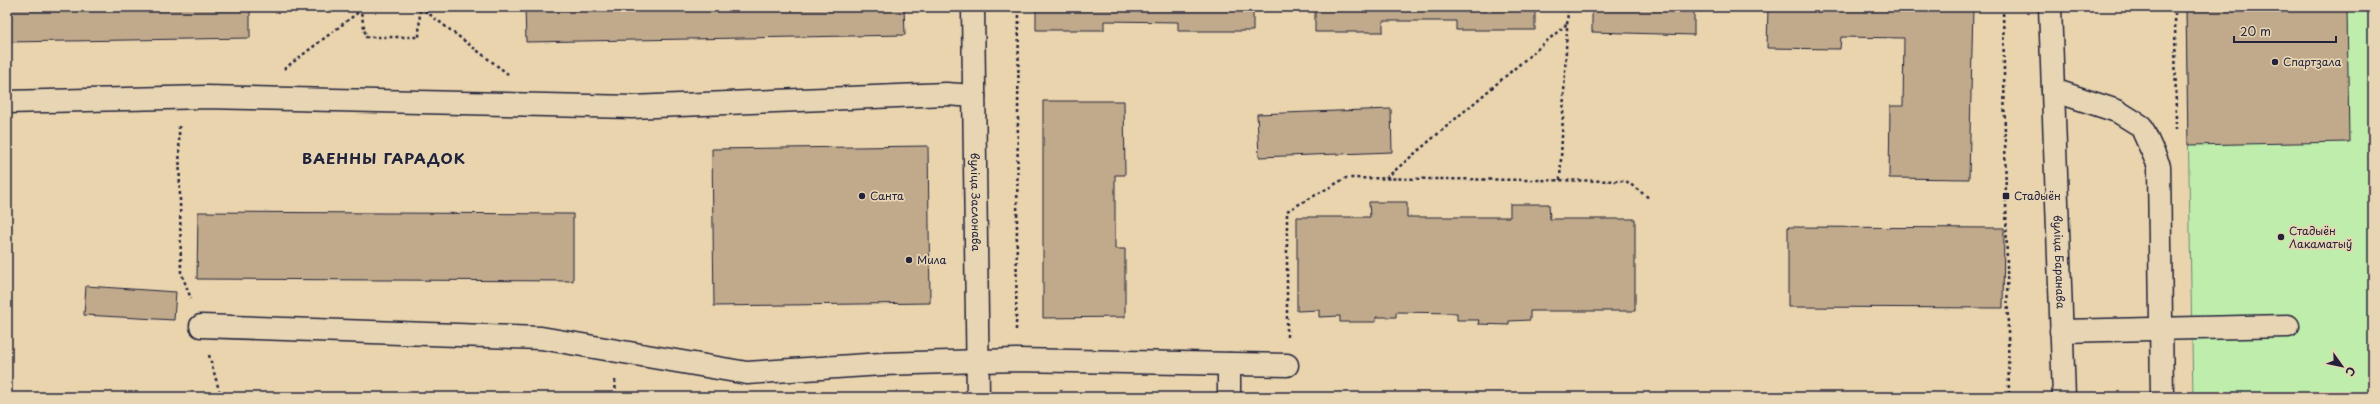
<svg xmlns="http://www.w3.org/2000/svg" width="2380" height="404" font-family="'Playpen Sans',sans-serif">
  <rect width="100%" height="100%" fill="#e9d4ae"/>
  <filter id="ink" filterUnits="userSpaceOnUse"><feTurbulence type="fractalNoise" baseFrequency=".025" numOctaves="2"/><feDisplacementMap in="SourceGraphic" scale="8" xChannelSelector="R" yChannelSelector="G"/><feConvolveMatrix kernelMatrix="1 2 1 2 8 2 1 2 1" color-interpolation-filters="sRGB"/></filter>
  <g filter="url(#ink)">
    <path fill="#bfedab" stroke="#708873" d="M2186,7H2373V397H2193Z"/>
    <path fill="#c0aa8b" stroke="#22223b" d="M7,7H250V38L7,42Z
      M525,7H904L905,35L526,42Z
      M1036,7H1253V31H1178V22L1104,21V30H1036Z
      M1315,7H1535V30H1456V21H1383V32H1315Z
      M1592,7H1694V35L1592,32Z
      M1768,7H1973L1969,179L1889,178L1890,106H1903L1904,38L1841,37L1840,49L1767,48Z
      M2186,7H2347L2349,142L2188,145Z
      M1043,101H1124L1125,175H1115V249H1125V317L1043,318Z
      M1391,109L1392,152L1259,157L1257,114Z
      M928,146L930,303L714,306L712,149Z
      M1369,202H1407V217H1510V204H1549L1550,219H1635V311H1530V320L1509,321V325L1478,324L1479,320H1457V313L1396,312V317H1376V322H1340V316L1319,317V310L1297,311V217H1370Z
      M198,212L573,214V281L197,279Z
      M1788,227L2004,228L2003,308L1788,307Z
      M86,286L176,292L174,320L84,315Z"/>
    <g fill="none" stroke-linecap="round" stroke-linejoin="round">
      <g stroke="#22223b" stroke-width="25">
        <g id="minor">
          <path id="s1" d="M973,7L978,397"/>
          <path d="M2053,90L2117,111L2141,126L2159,166L2162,397"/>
          <path d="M7,102L206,97L632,107L946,94L974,96"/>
          <path d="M201,326L541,338L747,373L882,364L1016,360L1287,365"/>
          <path d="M2061,331L2288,326"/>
          <path d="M1229,364V397"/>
        </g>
      </g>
      <g stroke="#22223b" stroke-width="25">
        <g id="major">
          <path id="s2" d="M2050,7L2064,397"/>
        </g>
      </g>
      <path stroke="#22223b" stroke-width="2.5" stroke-dasharray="3 3" stroke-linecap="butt" d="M360,7L366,37H419L420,7
        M420,7L508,74
        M2003,7L2009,397
        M2175,7L2176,131
        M284,69L360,11
        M179,126L181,272L191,299
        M1386,178L1568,23
        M1560,180L1568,7
        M1016,330L1019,7
        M1287,337V211L1346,178L1626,181L1649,198
        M209,355L221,397
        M615,380L616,397
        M1061,397V389"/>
      <use href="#minor" stroke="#e7d5b3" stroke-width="22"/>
      <use href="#major" stroke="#e7d5b3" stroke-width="22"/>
    </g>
  </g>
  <g fill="#22223b" stroke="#e7d5b3" stroke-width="1.5">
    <circle cx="2275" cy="62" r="4"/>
    <circle cx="862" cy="196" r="4"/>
    <rect x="2002" y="192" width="8" height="8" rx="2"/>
    <circle cx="2281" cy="237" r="4"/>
    <circle cx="909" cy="260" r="4"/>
  </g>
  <g text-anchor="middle" stroke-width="3.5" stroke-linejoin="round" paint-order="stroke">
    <g font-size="11" fill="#22223b" stroke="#e7d5b3" text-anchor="start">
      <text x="2283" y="66">Спартзала</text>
      <text x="870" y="200">Санта</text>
      <text x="2014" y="200">Стадыён</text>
      <text x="2289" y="235">Стадыён<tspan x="2289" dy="13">Лакаматыў</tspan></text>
      <text x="917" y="264">Мила</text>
    </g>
    <g font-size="11" fill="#22223b" stroke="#e7d5b3">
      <text dy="4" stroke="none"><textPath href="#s1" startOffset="195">вуліца Заслонава</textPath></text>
      <text dy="4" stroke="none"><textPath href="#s2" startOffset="255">вуліца Баранава</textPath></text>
    </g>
    <g font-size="15" font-weight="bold" letter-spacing="1" fill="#22223b" stroke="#e7d5b3">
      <text x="384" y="164">ВАЕННЫ ГАРАДОК</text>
    </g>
  </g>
  <rect width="2380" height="404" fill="none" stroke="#e7d5b3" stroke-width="24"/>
  <rect x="12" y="12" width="2356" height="380" fill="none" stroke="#22223b" stroke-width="1.5" filter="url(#ink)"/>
  <g transform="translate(2342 366) rotate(123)" stroke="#e7d5b3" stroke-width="3" paint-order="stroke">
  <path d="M0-3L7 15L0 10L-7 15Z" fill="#22223b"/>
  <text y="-6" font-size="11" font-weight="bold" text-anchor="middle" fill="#22223b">С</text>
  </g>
  <path d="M2234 36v6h102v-6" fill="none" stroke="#22223b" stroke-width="2"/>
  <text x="2240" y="36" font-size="12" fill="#22223b" stroke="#e7d5b3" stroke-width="3" paint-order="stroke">20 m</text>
</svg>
